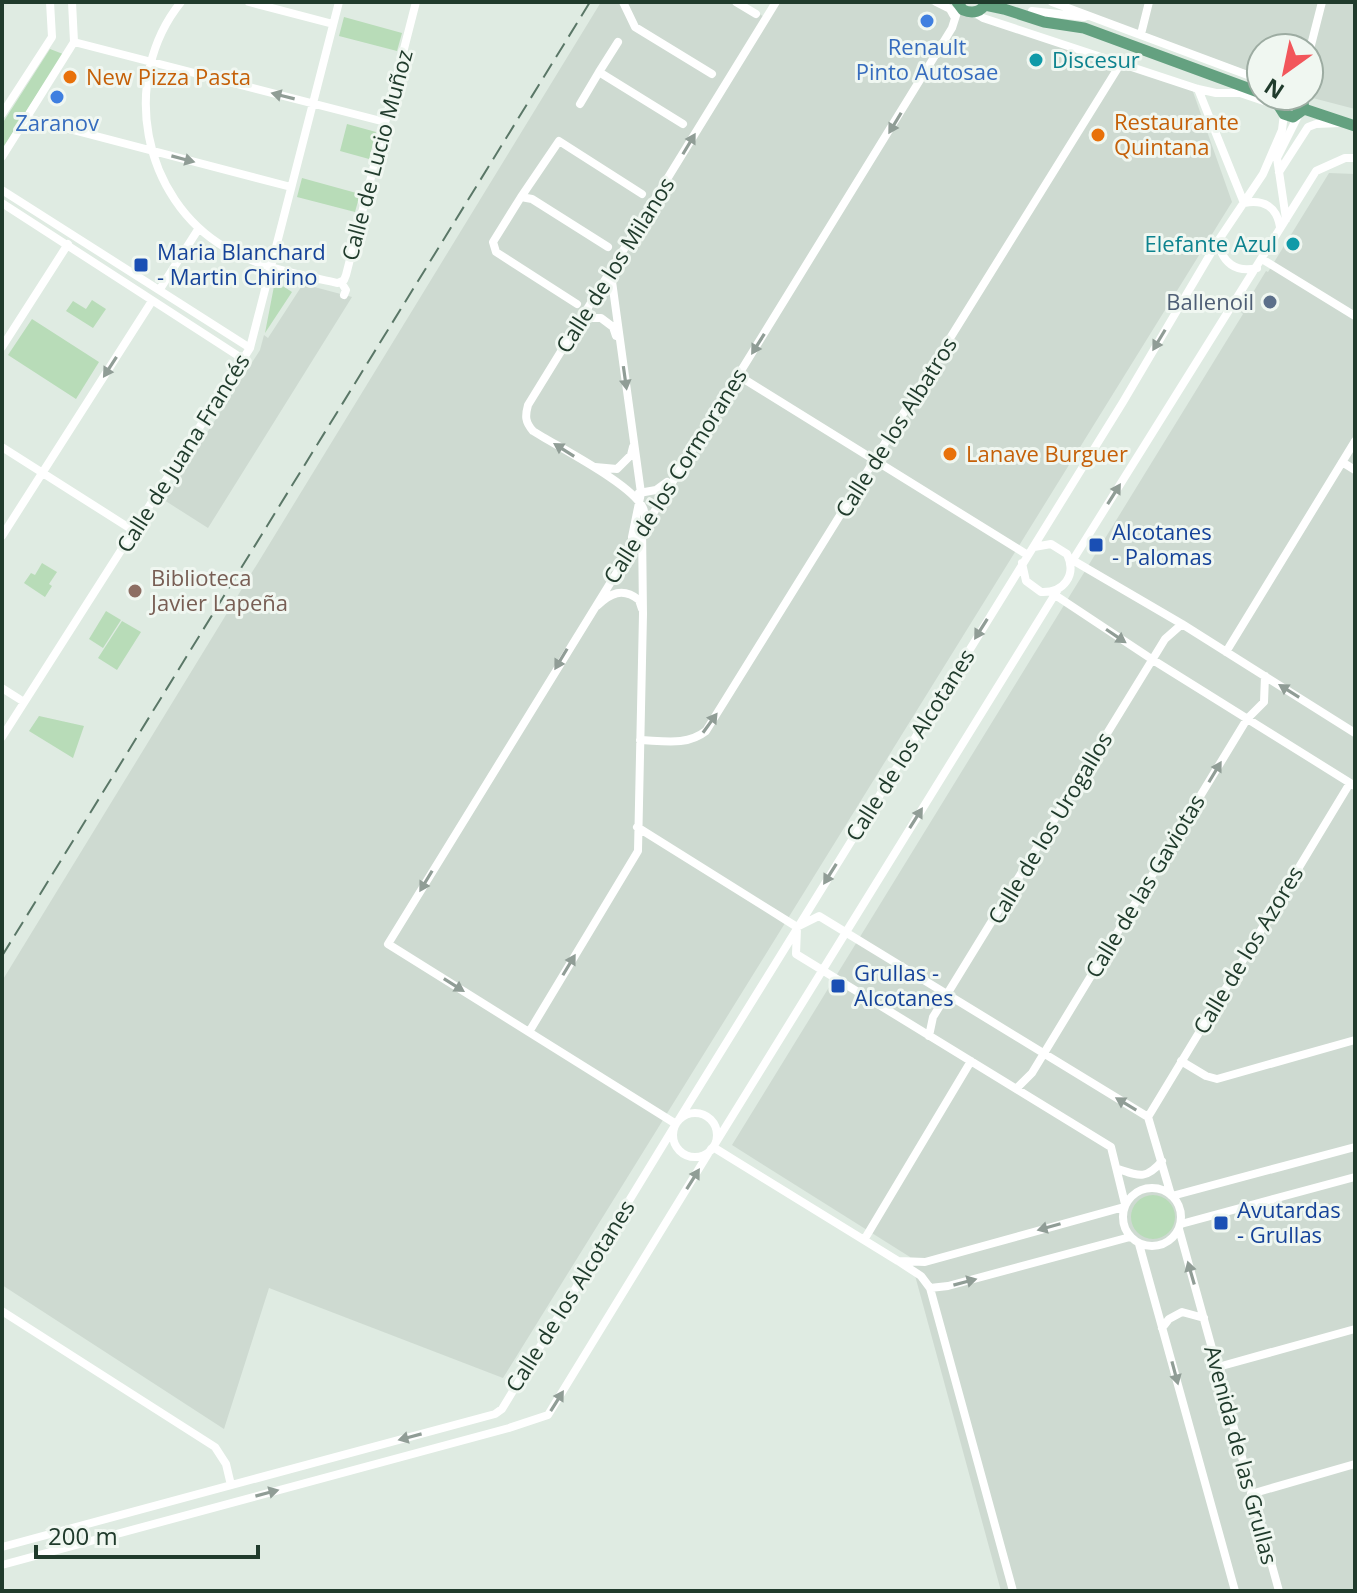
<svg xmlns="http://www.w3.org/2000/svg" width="1357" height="1593" font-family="'Open Sans',sans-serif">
  <rect width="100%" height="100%" fill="#dfebe2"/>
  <path fill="#cedad1" d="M601,2H742L767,19L778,2H924L1192,89L1232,202L503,1378L269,1288L224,1429L2,1285V981Z
    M1058,2H1355V109L1305,96H1309V48H1261V76Z
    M1329,173L1355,174V1591H1001L910,1257L732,1145L1243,314L1241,312L1266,271L1268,272Z
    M303,284L352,297L208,528L164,500L260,350L264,335L268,338Z"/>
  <path fill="#b8dcb8" d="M344,17L402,33L397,51L339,36Z
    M50,49L63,54L2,149V124Z
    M347,124L376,132L369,159L340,151Z
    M302,178L360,194L355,212L297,197Z
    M275,281L292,292L265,333Z
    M92,300L106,309L93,328L66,311L73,301L86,309Z
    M32,319L99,362L76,399L8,355Z
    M42,563L57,572L49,584L52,586L45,597L24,583L31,573L35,575Z
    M106,611L121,620L103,648L89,639Z
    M122,621L141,632L117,670L98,658Z
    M39,716L84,726L73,758L29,731Z
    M1131 1217a22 22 0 1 1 44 0a22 22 0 1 1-44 0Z"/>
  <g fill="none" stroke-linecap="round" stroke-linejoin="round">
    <path stroke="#fff" stroke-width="8" d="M181,2C119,79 142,199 226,248C260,268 301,275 338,283L344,280L346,275L416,2
      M249,2L333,24
      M623,2L635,27L712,74
      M736,2L756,14
      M936,2L950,9L955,18
      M1052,2L1261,80
      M1032,11L1084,17
      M974,12L983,18L1198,89L1216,93H1240L1279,106
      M1141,34L1149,2
      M74,42L385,122
      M618,42L599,72L683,124
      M1309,53L1322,2
      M1198,89L1244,203
      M580,104L599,72
      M2,114L52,37L50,2
      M27,118L291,187
      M2,157L74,42L72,2
      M1279,172L1308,127L1316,124L1341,123
      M2,190L250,348
      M521,197L559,141L642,194
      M2,203L243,359
      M1244,203C1264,199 1277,207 1280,227
      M1286,219L1277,158L1298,116
      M1218,241C1222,263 1236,273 1257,268
      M1262,259L1355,316
      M611,274L641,493L632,537
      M341,282L346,290L344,295
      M160,289L199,228
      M577,304L496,252L493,242L521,197L532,199L608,247
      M582,323L588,318H601L613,327L616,336
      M2,347L68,244
      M739,376L1026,554
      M2,447L134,531
      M1342,462L1355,470
      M595,467L617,469L631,455L633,447
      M639,493L656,490L667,482
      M2,536L152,301
      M1069,558L1182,624L1355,733
      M1022,563L1026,581L1041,592C1064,593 1077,575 1067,554L1051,544L1034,547
      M1071,563L1316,171L1345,158H1355
      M1052,593L1153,660L1355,786
      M597,606C610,593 623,587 639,600L642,609
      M1226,652L1355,441
      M2,688L24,702
      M2,737L250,348L339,2
      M640,740C664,741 687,746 706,731L1121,63
      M637,827L797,927
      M797,927L819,916L1148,1117L1171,1195
      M797,928L796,954L1111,1147L1125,1204
      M529,1032L638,851L643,614L642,527C645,520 646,515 643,508C632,484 558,447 533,431C525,422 525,416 528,405L776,2
      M929,1036L933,1017L1165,639L1182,624
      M1181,1061L1206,1076L1217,1079L1355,1040
      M1016,1089L1032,1073L1247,719L1264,702L1265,676
      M673 1135a22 22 0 1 1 44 0a22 22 0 1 1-44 0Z
      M1148,1117L1350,783
      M678,1121L1123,402L1218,241L1263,174L1282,130L1284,114
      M676,1124L388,944C574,637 766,334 952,28L959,6
      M715,1144L1057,591
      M713,1147L898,1261L921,1276L930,1288L948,1286L1130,1237
      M1118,1169C1139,1176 1146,1180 1162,1161
      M1123 1217a29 29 0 1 1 58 0a29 29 0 1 1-58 0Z
      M1172,1196L1355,1147
      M1181,1224L1355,1177
      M1179,1229L1279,1591
      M864,1240L971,1061
      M1139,1244L1235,1591
      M899,1261L925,1262L1124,1207
      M930,1288L1013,1591
      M2,1311L215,1447L226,1464L231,1485
      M1162,1328L1169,1319L1182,1312L1204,1318
      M1218,1367L1355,1329
      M1251,1494L1355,1464
      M2,1547L495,1414L502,1409L674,1127
      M2,1565L509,1428L548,1415L711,1149"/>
    <path stroke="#64a180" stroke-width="11" d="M957,2L963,10C973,14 982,12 986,2
      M985,5L1004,9L1044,22L1084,28L1261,93
      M1283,96L1279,106L1284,114L1293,117L1304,109
      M1302,96L1304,109
      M1304,109L1355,126"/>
    <path stroke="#5a7767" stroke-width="2" stroke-dasharray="16 8" stroke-linecap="butt" d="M2,956L590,2"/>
  </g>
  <defs><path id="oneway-solid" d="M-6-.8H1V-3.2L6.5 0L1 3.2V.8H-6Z" transform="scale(2)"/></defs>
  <g fill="#909d96">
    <use href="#oneway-solid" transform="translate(283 96) rotate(-166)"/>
    <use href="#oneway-solid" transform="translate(895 123) rotate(121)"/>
    <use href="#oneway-solid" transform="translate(689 144) rotate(-59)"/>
    <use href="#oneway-solid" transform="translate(183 159) rotate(15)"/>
    <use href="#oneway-solid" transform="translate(1159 340) rotate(121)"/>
    <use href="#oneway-solid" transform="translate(758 344) rotate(122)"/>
    <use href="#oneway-solid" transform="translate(110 367) rotate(123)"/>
    <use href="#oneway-solid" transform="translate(625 378) rotate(82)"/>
    <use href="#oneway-solid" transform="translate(564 450) rotate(-148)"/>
    <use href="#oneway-solid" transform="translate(1114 494) rotate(-58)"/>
    <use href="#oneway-solid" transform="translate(981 629) rotate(122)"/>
    <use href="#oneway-solid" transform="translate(1116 636) rotate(34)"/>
    <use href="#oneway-solid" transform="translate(561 659) rotate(121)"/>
    <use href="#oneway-solid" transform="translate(1289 691) rotate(-148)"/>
    <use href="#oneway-solid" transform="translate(710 723) rotate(-54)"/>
    <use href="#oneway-solid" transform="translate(1215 772) rotate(-59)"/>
    <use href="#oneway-solid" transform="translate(916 818) rotate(-58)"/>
    <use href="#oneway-solid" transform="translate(830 874) rotate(122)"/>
    <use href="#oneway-solid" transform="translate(426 881) rotate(121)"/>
    <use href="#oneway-solid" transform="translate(569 965) rotate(-59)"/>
    <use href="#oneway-solid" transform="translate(454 985) rotate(32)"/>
    <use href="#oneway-solid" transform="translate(1126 1104) rotate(-149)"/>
    <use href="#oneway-solid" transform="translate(693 1179) rotate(-58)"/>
    <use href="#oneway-solid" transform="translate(1049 1227) rotate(164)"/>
    <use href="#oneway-solid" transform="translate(1191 1273) rotate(-106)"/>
    <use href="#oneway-solid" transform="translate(965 1282) rotate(-15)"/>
    <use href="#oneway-solid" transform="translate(1175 1373) rotate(75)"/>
    <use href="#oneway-solid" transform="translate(557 1401) rotate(-58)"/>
    <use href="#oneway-solid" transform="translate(410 1437) rotate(165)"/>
    <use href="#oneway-solid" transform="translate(267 1493) rotate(-15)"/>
  </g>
  <g fill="#3f7fe0" stroke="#f0f7f1" stroke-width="3">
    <circle cx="927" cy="21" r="8"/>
    <circle cx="57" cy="97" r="8"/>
  </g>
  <g fill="#0f9aa8" stroke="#f0f7f1" stroke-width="3">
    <circle cx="1036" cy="60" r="8"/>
    <circle cx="1293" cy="244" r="8"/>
  </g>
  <g fill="#e8710a" stroke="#f0f7f1" stroke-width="3">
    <circle cx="70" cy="77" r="8"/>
    <circle cx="1098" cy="135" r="8"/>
    <circle cx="950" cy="454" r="8"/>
  </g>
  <g fill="#1a4fb4" stroke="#f0f7f1" stroke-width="3">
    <rect x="133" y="257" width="16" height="16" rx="4"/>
    <rect x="1088" y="537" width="16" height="16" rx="4"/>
    <rect x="830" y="978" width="16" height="16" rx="4"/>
    <rect x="1213" y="1215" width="16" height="16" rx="4"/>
  </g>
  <circle fill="#5c6f8a" stroke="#f0f7f1" stroke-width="3" cx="1270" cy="302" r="8"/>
  <circle fill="#8d6e63" stroke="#f0f7f1" stroke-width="3" cx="135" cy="591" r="8"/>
  <g text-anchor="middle" stroke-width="6" stroke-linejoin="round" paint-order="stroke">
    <g font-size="22" fill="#366cbe" stroke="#f0f7f1">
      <text x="927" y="55">Renault<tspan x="927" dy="25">Pinto Autosae</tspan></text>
      <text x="57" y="131">Zaranov</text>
    </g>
    <g font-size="22" fill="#0d838f" stroke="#f0f7f1" text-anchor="start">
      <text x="1052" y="68">Discesur</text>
      <text x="1277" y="252" text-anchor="end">Elefante Azul</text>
    </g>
    <g font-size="22" fill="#c56008" stroke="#f0f7f1" text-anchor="start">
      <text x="86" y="85">New Pizza Pasta</text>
      <text x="1114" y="130">Restaurante<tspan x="1114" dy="25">Quintana</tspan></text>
      <text x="966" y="462">Lanave Burguer</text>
    </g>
    <g font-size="22" fill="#203b2c" stroke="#f0f7f1">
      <text transform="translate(377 155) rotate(-75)" y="8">Calle de Lucio Muñoz</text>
      <text transform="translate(615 265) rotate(-58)" y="8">Calle de los Milanos</text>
      <text transform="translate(896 427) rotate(-58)" y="8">Calle de los Albatros</text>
      <text transform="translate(183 453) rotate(-58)" y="8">Calle de Juana Francés</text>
      <text transform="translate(675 476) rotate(-58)" y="8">Calle de los Cormoranes</text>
      <text transform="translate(910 745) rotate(-58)" y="8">Calle de los Alcotanes</text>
      <text transform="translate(1050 828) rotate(-59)" y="8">Calle de los Urogallos</text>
      <text transform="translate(1145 886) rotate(-59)" y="8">Calle de las Gaviotas</text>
      <text transform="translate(1248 950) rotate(-59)" y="8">Calle de los Azores</text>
      <text transform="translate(570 1296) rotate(-58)" y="8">Calle de los Alcotanes</text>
      <text transform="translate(1241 1455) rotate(75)" y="8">Avenida de las Grullas</text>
    </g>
    <g font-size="22" fill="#164399" stroke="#f0f7f1" text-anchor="start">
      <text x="157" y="260">Maria Blanchard<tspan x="157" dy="25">- Martin Chirino</tspan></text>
      <text x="1112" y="540">Alcotanes<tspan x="1112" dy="25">- Palomas</tspan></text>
      <text x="854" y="981">Grullas -<tspan x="854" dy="25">Alcotanes</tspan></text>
      <text x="1237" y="1218">Avutardas<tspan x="1237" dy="25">- Grullas</tspan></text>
    </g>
    <g font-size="22" fill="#4e5e75" stroke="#f0f7f1" text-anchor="end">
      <text x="1254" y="310">Ballenoil</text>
    </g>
    <g font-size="22" fill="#785e54" stroke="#f0f7f1" text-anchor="start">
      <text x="151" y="586">Biblioteca<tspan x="151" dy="25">Javier Lapeña</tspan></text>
    </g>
  </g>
  <rect width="1357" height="1593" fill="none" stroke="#203b2c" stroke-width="8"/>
  <g transform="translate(1285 72) rotate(213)"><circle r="38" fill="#f0f7f1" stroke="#9daca2" stroke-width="2"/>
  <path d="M0-6L14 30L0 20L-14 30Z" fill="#f2565b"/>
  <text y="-12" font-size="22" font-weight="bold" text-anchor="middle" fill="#203b2c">N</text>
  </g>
  <path d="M36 1545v12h222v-12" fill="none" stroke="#203b2c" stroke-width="4"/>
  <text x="48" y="1545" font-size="24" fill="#203b2c" stroke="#f0f7f1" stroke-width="6" paint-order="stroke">200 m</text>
</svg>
